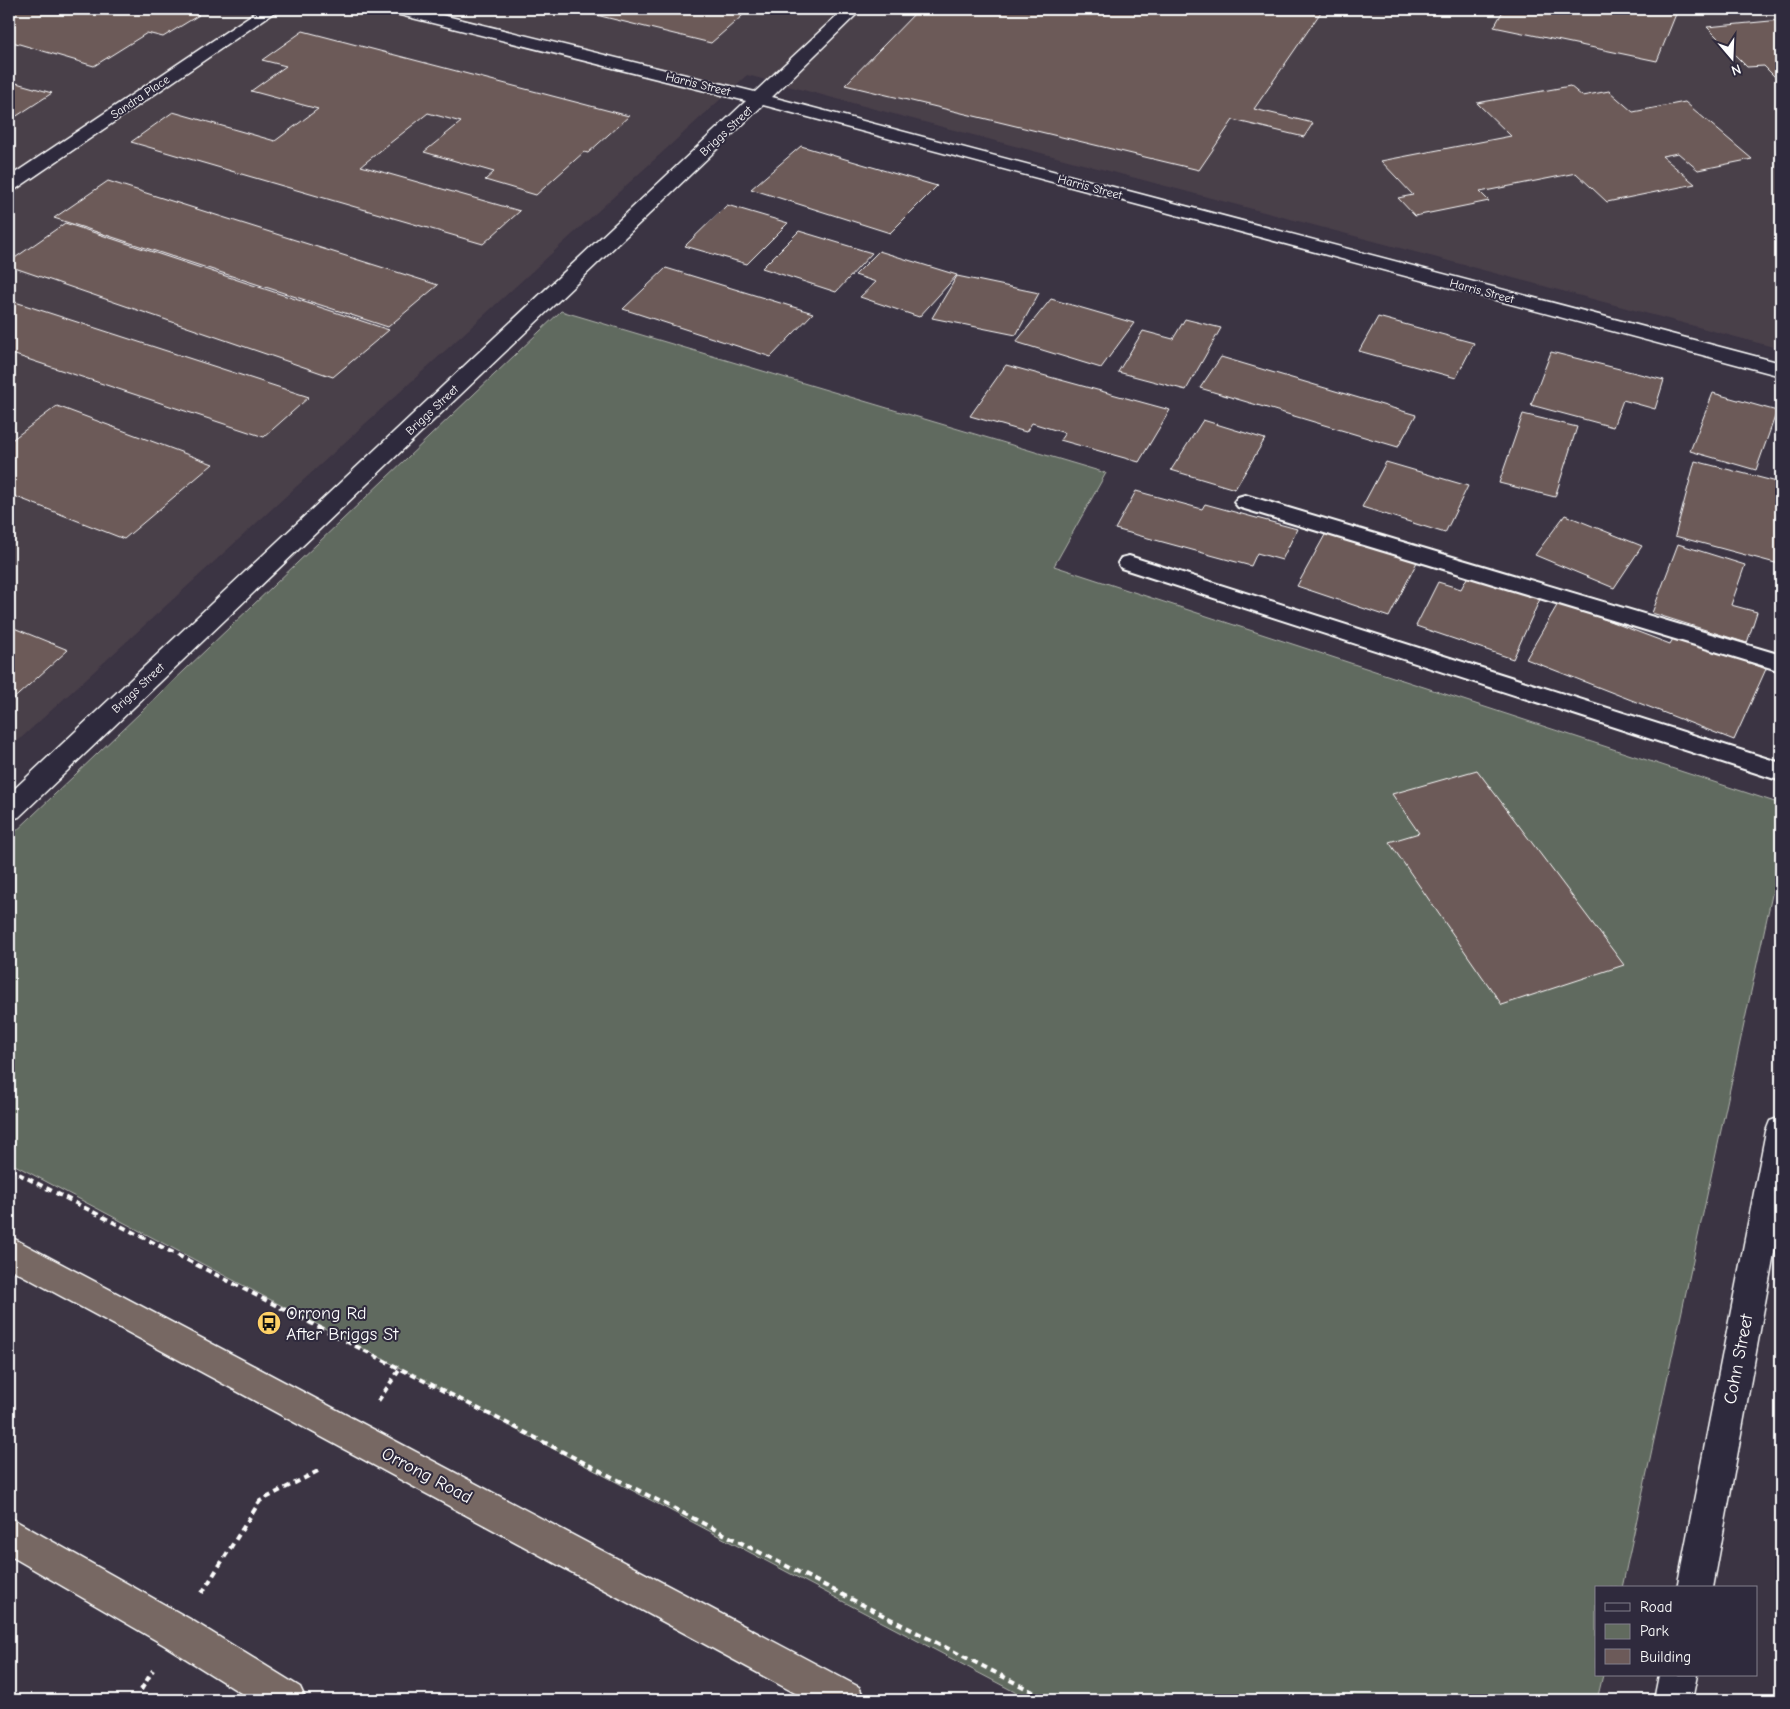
<svg xmlns="http://www.w3.org/2000/svg" width="1790" height="1709" font-family="'Comic Neue',sans-serif">
  <rect width="100%" height="100%" fill="#3b3443"/>
  <filter id="ink" filterUnits="userSpaceOnUse"><feTurbulence type="fractalNoise" baseFrequency=".02" numOctaves="2"/><feDisplacementMap in="SourceGraphic" scale="10" xChannelSelector="R" yChannelSelector="G"/><feConvolveMatrix kernelMatrix="1 2 1 2 8 2 1 2 1" color-interpolation-filters="sRGB"/></filter>
  <g filter="url(#ink)">
    <path fill="#4a3f4a" d="M9,9H1781V349L747,75L9,749Z"/>
    <path fill="#616a5e" stroke="#b0b4ae" d="M561,311L1106,473L1054,566L1781,804V853L1622,1588H1596V1675H1603L1597,1700H1030L9,1162V838Z"/>
    <path fill="#6c5a59" stroke="#fff" d="M9,9H178L199,15L163,37L147,33L94,66L9,41Z
      M593,9H750L711,43L588,13Z
      M919,9H1323L1254,109L1313,123L1304,137L1233,120L1199,170L845,85Z
      M1504,9H1678L1657,61L1494,27Z
      M1781,20V79H1777L1764,66L1747,67L1707,27Z
      M303,31L629,116L588,153L584,152L536,195L485,180L494,172L424,152L461,122L428,113L361,166L520,211L483,244L131,142L173,112L275,141L318,109L251,91L286,66L262,60Z
      M9,81L52,93L9,121Z
      M1570,86L1582,96L1609,91L1633,112L1685,102L1752,159L1698,170L1678,153L1662,156L1695,184L1607,202L1576,173L1480,192L1489,201L1415,216L1398,198L1413,195L1381,161L1511,136L1477,103Z
      M801,146L937,186L890,233L751,189Z
      M108,181L438,285L388,327L54,218Z
      M727,205L788,223L747,264L685,246Z
      M65,223L389,330L333,377L9,266V262Z
      M799,231L872,253L836,292L762,268Z
      M879,251L957,275L919,317L860,297L876,282L855,275Z
      M666,268L813,313L771,357L623,309Z
      M957,276L1039,293L1016,335L932,318Z
      M1051,299L1134,323L1101,368L1016,342Z
      M9,300L309,397L264,437L9,353Z
      M1378,317L1474,343L1456,378L1359,351Z
      M1185,319L1221,328L1186,390L1118,372L1143,331L1173,339Z
      M1551,352L1664,380L1655,409L1623,400L1613,427L1531,405Z
      M1221,357L1416,415L1398,447L1200,388Z
      M1006,365L1170,410L1139,462L1060,440L1065,433L1032,423L1026,432L970,416Z
      M1713,393L1777,411L1756,470L1690,451Z
      M57,406L213,464L124,539L9,494V442Z
      M1523,414L1577,427L1555,497L1499,483Z
      M1203,420L1265,439L1235,489L1171,470Z
      M1695,461L1781,483V553L1779,564L1675,536Z
      M1386,462L1468,486L1445,533L1362,507Z
      M1136,491L1202,509L1205,504L1297,529L1282,560L1257,553L1251,566L1115,529Z
      M1565,515L1642,546L1614,588L1535,555Z
      M1326,533L1417,562L1389,617L1297,586Z
      M1678,544L1745,565L1731,605L1757,612L1747,643L1652,613Z
      M1468,576L1540,599L1513,659L1416,626L1438,582L1461,589Z
      M1559,602L1670,644L1675,635L1766,669L1734,740L1526,659Z
      M9,626L68,650L9,703Z
      M1477,770L1624,965L1502,1005L1389,842L1419,833L1392,794Z"/>
    <g fill="none" stroke-linecap="round" stroke-linejoin="round">
      <g stroke="#fff" stroke-width="4">
        <path id="lane" d="M1245,495L1781,655V671L1238,507L1234,502L1238,497Z
          M1129,556L1781,763V781L1121,568L1118,563L1121,558Z"/>
      </g>
      <g stroke="#fff" stroke-width="3">
        <path id="street" d="M260,9H279L16,189L9,191V177Z
          M390,9H418L755,92L844,9H862L772,97L1781,363V376L763,105L19,817L9,820V794L746,101L392,13Z
          M1781,1117V1215L1713,1588H1677L1766,1131L1770,1121Z
          M1659,1675H1697L1692,1700H1654Z"/>
      </g>
      <g stroke="#fff" stroke-width="3">
        <path id="highway" d="M9,1236L859,1687L865,1700H808L9,1268Z
          M9,1517L190,1619L300,1687L306,1700H252L164,1645L9,1555Z"/>
      </g>
      <path stroke="#fff" stroke-width="4" stroke-dasharray="6 4.5" stroke-linecap="butt" d="M9,1169L1049,1700
        M378,1401L400,1369
        M202,1593L260,1501L322,1469
        M141,1690L153,1670"/>
      <use href="#lane" fill="#2f2a3d" fill-rule="evenodd"/>
      <use href="#street" fill="#2f2a3d" fill-rule="evenodd"/>
      <use href="#highway" fill="#776864" fill-rule="evenodd"/>
    </g>
  </g>
  <defs>
    <g id="bus-disc" transform="scale(1.25)"><circle r="9.5" fill="#ffd166" stroke="#2f2a3d"/><path d="M-5-6H5V4H4V6H2V4H-2V6H-4V4H-5ZM-3.5-4V0h7V-4ZM-3.5 1.2v1.5H-2V1.2ZM2 1.2v1.5H3.5V1.2Z" fill="#111"/></g>
  </defs>
  <g fill-rule="evenodd">
    <use href="#bus-disc" x="269" y="1323"/>
  </g>
  <g text-anchor="middle" stroke-width="4" stroke-linejoin="round" paint-order="stroke">
    <g font-size="12" fill="#fff" stroke="#2f2a3d">
      <text transform="translate(698 84) rotate(14)" y="4">Harris Street</text>
      <text transform="translate(140 97) rotate(-34)" y="4">Sandra Place</text>
      <text transform="translate(726 131) rotate(-43)" y="4">Briggs Street</text>
      <text transform="translate(1090 187) rotate(15)" y="4">Harris Street</text>
      <text transform="translate(1482 291) rotate(15)" y="4">Harris Street</text>
      <text transform="translate(432 410) rotate(-43)" y="4">Briggs Street</text>
      <text transform="translate(138 688) rotate(-43)" y="4">Briggs Street</text>
    </g>
    <g font-size="18" fill="#fff" stroke="#2f2a3d" text-anchor="start">
      <text x="286" y="1319">Orrong Rd<tspan x="286" dy="21">After Briggs St</tspan></text>
    </g>
    <g font-size="18" fill="#fff" stroke="#2f2a3d">
      <text transform="translate(1738 1359) rotate(-79)" y="6">Cohn Street</text>
      <text transform="translate(427 1475) rotate(28)" y="6">Orrong Road</text>
    </g>
  </g>
  <rect width="1790" height="1709" fill="none" stroke="#2f2a3d" stroke-width="30"/>
  <rect x="15" y="15" width="1760" height="1679" fill="none" stroke="#fff" stroke-width="2" filter="url(#ink)"/>
  <rect x="1595" y="1586" width="162" height="90" fill="#2f2a3d" stroke="#827f8b"/>
  <rect x="1605" y="1603" width="25" height="8" fill="#2f2a3d" stroke="#827f8b"/>
  <text x="1640" y="1612" font-size="15" fill="#ffffff">Road</text>
  <rect x="1605" y="1624" width="25" height="15" fill="#616a5e" stroke="#827f8b"/>
  <text x="1640" y="1636" font-size="15" fill="#ffffff">Park</text>
  <rect x="1605" y="1649" width="25" height="15" fill="#6c5a59" stroke="#827f8b"/>
  <text x="1640" y="1662" font-size="15" fill="#ffffff">Building</text>
  <g transform="translate(1732 58) rotate(161)" stroke="#2f2a3d" stroke-width="4" paint-order="stroke">
  <path d="M0-4L9 19L0 12L-9 19Z" fill="#ffffff"/>
  <text y="-8" font-size="14" font-weight="bold" text-anchor="middle" fill="#ffffff">N</text>
  </g>
</svg>
